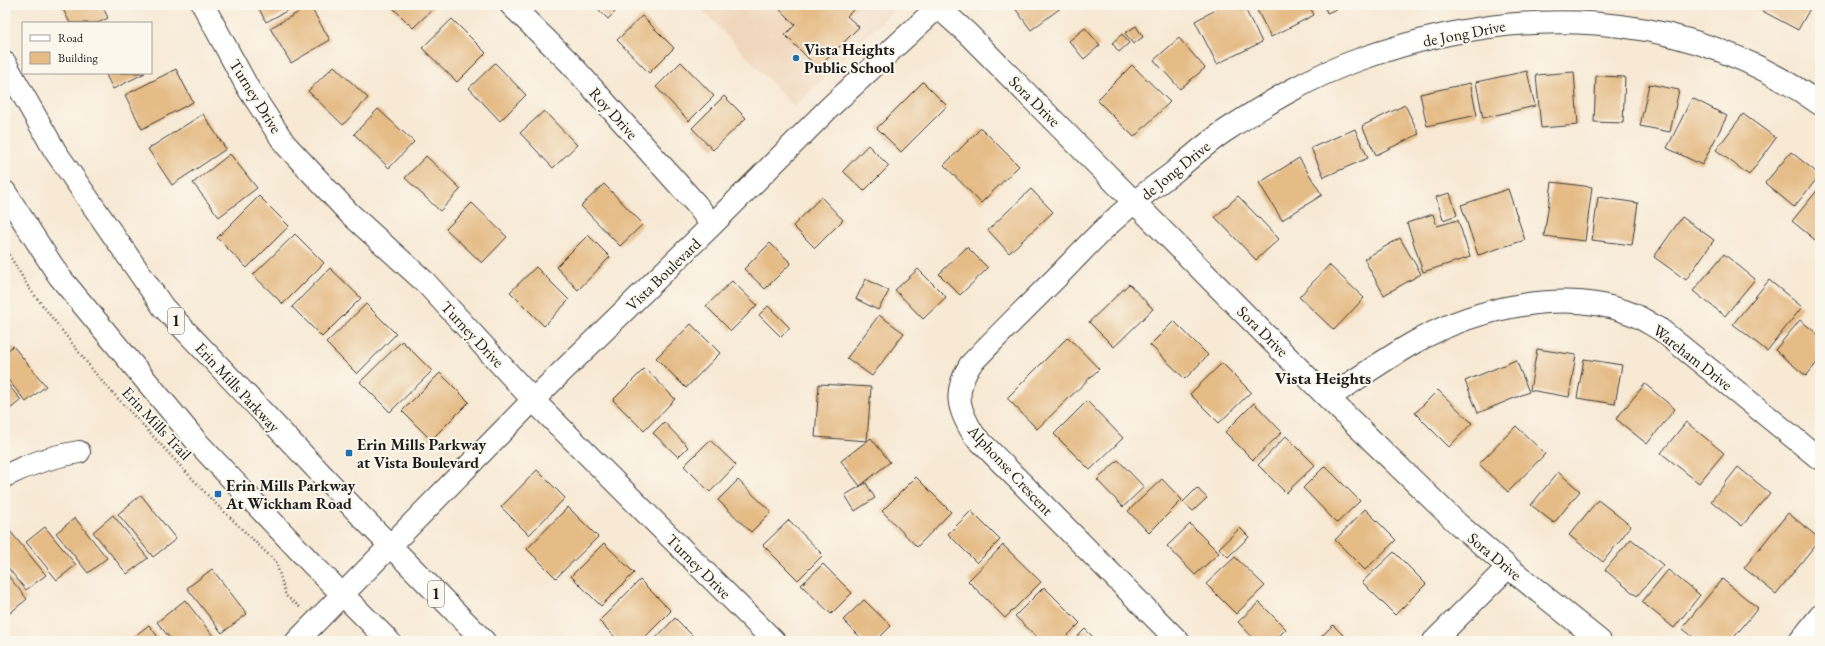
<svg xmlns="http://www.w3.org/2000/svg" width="1825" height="646" font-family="'EB Garamond',serif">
  <rect width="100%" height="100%" fill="#fbf7ec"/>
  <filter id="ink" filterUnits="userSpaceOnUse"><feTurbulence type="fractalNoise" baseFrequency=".025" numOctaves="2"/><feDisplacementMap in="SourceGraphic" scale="8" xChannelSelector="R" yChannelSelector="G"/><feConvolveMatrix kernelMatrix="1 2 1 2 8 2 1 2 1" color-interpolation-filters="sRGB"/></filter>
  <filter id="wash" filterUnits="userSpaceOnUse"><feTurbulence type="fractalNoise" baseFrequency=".012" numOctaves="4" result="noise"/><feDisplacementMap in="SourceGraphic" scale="16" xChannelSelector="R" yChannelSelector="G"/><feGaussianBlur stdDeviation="0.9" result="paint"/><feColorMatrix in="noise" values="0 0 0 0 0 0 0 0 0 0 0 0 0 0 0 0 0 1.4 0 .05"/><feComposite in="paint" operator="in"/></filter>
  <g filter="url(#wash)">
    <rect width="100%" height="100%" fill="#f7e9d4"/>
    <path fill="#f0d6bc" d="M698,5H899L794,107Z"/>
    <g id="blocks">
      <path fill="#e5bb86" d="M61,5H102L108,18L98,23H70Z
        M257,5H298L266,22Z
        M390,5H437L413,28Z
        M594,5H622L608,19Z
        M775,5H858L847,16L859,27L818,68L785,35L795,25Z
        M1017,5H1061L1062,7L1031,30L1014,7Z
        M1225,5H1243L1262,42L1217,64L1195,21Z
        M1262,5H1309L1314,15L1271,37L1256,8Z
        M1324,5H1346L1327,13Z
        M1751,5H1812L1798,30Z
        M310,6L330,40L291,63L270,28Z
        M642,16L674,48L649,73L617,40Z
        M452,19L486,53L457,82L422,48Z
        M1136,26L1143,37L1133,44L1125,33Z
        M1085,28L1100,45L1084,59L1069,41Z
        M1122,34L1129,43L1119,52L1112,43Z
        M1179,38L1205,68L1180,89L1154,60Z
        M681,62L714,96L689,121L656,87Z
        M495,63L526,95L500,121L469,88Z
        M1132,65L1170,102L1134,137L1097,100Z
        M334,66L368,98L343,125L308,91Z
        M176,69L193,102L142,129L125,95Z
        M1527,71L1535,106L1483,118L1476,82Z
        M1574,72L1578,125L1541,128L1536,75Z
        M105,73H145L113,89Z
        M1596,76L1625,77L1623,123L1594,122Z
        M923,82L947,106L901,152L877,128Z
        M1470,83L1477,115L1427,126L1420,94Z
        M1649,84L1679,90L1670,132L1640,126Z
        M724,96L746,118L713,150L692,128Z
        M1692,98L1727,116L1702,165L1667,148Z
        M1405,105L1419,134L1376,155L1362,126Z
        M378,109L414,142L389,168L354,134Z
        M544,111L577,145L553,168L520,133Z
        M203,114L226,149L172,185L148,149Z
        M1743,114L1776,138L1749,175L1716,150Z
        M981,128L1019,166L981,203L944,165Z
        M1355,129L1368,158L1324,177L1311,148Z
        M868,145L889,166L864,191L843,171Z
        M1791,152L1820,175L1794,207L1765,183Z
        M230,154L257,188L219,217L193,183Z
        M426,156L461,189L440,211L405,178Z
        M1299,158L1322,195L1282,220L1259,183Z
        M1552,182L1592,187L1585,241L1544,236Z
        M604,184L643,224L620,246L581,206Z
        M1820,187V244L1792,221Z
        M1031,189L1053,212L1009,253L988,230Z
        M1508,189L1525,240L1478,255L1461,205Z
        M1450,193L1457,215L1443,220L1436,197Z
        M259,196L289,226L247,268L217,238Z
        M1238,196L1279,239L1256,260L1215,217Z
        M821,197L843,220L815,248L793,226Z
        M1598,197L1638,203L1632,245L1592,240Z
        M472,203L507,237L482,263L446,229Z
        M1433,214L1437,226L1458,220L1470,257L1423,272L1407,223Z
        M1682,217L1714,240L1686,280L1654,257Z
        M295,234L324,263L283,304L253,275Z
        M588,235L610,257L578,290L556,267Z
        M1400,238L1421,274L1384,295L1364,259Z
        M770,243L791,263L765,289L744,269Z
        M967,247L988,268L960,295L939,274Z
        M1724,254L1755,279L1725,316L1693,291Z
        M1329,265L1364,298L1334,330L1299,297Z
        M536,267L569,300L544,326L510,292Z
        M330,268L361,298L322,337L292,307Z
        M918,269L946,297L923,319L895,290Z
        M866,279L889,291L878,310L856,299Z
        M1769,280L1802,307L1767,351L1733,324Z
        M732,281L757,305L731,331L706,306Z
        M1129,284L1153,309L1114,347L1089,322Z
        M366,304L396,334L357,374L326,343Z
        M768,306L790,328L781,337L759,315Z
        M879,315L904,333L872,376L847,358Z
        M1800,320L1820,336V359L1806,376L1775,350Z
        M1174,321L1208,355L1185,379L1150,345Z
        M691,324L720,353L686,388L656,358Z
        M1068,337L1099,369L1037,429L1007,398Z
        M402,341L432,371L390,412L360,382Z
        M13,346L46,386L26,402L5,376V353Z
        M1537,349L1576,355L1569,397L1530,390Z
        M1584,359L1622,365L1615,404L1577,398Z
        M1516,360L1529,392L1478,413L1465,381Z
        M1222,363L1251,392L1219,423L1190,394Z
        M645,368L675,399L644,431L613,400Z
        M440,373L469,402L431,440L402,411Z
        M5,381L21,400L5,413Z
        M819,384L871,387L867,441L815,437Z
        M1645,384L1675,409L1647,444L1616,419Z
        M1438,390L1472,423L1449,447L1415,413Z
        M1087,401L1123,438L1090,470L1054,434Z
        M1254,403L1282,432L1253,460L1225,432Z
        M664,422L688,447L678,457L653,433Z
        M1686,422L1724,453L1699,483L1661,453Z
        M1516,426L1545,454L1508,492L1479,464Z
        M1286,436L1315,465L1286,493L1258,465Z
        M871,438L890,462L860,486L841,461Z
        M710,440L736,465L710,492L684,466Z
        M1118,460L1144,487L1123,507L1097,480Z
        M1325,466L1360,501L1337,523L1303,488Z
        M1738,467L1770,493L1742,526L1711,501Z
        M537,470L565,498L529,535L501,507Z
        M1558,472L1580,491L1554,523L1531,505Z
        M916,477L951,512L917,547L882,511Z
        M1162,479L1182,500L1149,533L1128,511Z
        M738,480L771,512L751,532L718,500Z
        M866,483L875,498L855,511L845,495Z
        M1197,488L1207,498L1193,511L1183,502Z
        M141,495L176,539L153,557L118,514Z
        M1598,500L1631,526L1603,562L1569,535Z
        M568,507L598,537L556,578L527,549Z
        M1365,509L1396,540L1365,570L1335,540Z
        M971,511L1000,540L977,563L948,534Z
        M1788,513L1820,539L1776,594L1744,568Z
        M113,515L148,558L127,574L93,532Z
        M75,518L107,558L88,573L56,533Z
        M789,520L823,555L798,580L763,545Z
        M1190,524L1219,553L1195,575L1167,546Z
        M45,527L76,565L57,580L26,542Z
        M1240,528L1249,537L1228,557L1219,548Z
        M10,531L46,575L26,590L5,564V535Z
        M1631,539L1663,565L1637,596L1605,570Z
        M604,543L634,573L601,606L571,576Z
        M1003,545L1041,582L1005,618L968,581Z
        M1394,552L1426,584L1395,615L1362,582Z
        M1235,557L1265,586L1236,614L1206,584Z
        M823,564L852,593L831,614L801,585Z
        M212,569L247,614L222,633L187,588Z
        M1668,570L1700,595L1674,628L1642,602Z
        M5,572L27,599L10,613L5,607Z
        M1722,579L1758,608L1731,641H1698L1682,628Z
        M640,580L671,611L641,641H619L599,621Z
        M1044,587L1080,623L1062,641H1041L1015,616Z
        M185,600L217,641H172L157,622Z
        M864,600L891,626L876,641H864L843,620Z
        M1259,602L1286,629L1274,641H1256L1238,622Z
        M675,618L698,641H653Z
        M149,625L161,641H128Z
        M1333,625L1349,641H1317Z
        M1085,629L1097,641H1073Z"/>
    </g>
  </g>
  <g filter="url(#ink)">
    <use href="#blocks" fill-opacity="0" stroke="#3d3b38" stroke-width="1"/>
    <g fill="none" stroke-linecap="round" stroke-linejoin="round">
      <g stroke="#3d3b38" stroke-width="24">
        <path id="minor" d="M203,5L248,88L285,144L349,213L426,283L533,400L774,641
          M511,5L569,62L696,204L712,225
          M938,7L967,33L1328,398L1457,523L1508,567L1600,641
          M1328,398C1357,379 1385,359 1415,342C1476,308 1565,287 1632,314C1642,318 1652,325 1661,330L1820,459
          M5,476C29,464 52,456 79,452
          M297,641L533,400L712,225L830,107L940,5
          M1178,641L974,435C958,409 953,393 970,365C998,335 1028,306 1057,277C1076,258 1095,236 1116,218C1134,201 1154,187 1174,172C1191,157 1209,141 1228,129C1269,102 1312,76 1358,60C1515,3 1681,5 1820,104
          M1434,641L1508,567
          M1800,641L1820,616"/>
      </g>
      <g stroke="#3d3b38" stroke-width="24">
        <path id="major" d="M5,63L55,151L163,307L362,517L484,641
          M5,192L59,276L197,442L312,564L389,641"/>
      </g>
      <path stroke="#3d3b38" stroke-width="2.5" stroke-dasharray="1 3" stroke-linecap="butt" d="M5,248L29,288L99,378L212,500L276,562L286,596L301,608"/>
      <use href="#minor" stroke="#fff" stroke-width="22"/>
      <use href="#major" stroke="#fff" stroke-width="22"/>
    </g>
  </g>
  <g fill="#1f6fb2" stroke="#fbf7ec" stroke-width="1.5">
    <circle cx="796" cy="58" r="4"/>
    <rect x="345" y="449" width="8" height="8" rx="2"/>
    <rect x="214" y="490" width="8" height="8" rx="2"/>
  </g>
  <g text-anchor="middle" stroke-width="4" stroke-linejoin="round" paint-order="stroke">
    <g fill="#fbf7ec" stroke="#5f5e5a" stroke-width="1">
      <rect x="168" y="308" width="16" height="26" rx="3"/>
      <rect x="428" y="581" width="16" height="26" rx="3"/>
    </g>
    <g font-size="15" font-weight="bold" fill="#1c1c1c">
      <text x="176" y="326">1</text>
      <text x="436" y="599">1</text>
    </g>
    <g font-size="16" fill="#1c1c1c" stroke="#fbf7ec">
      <text transform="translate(1464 33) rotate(-11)" y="6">de Jong Drive</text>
      <text transform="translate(256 96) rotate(58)" y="6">Turney Drive</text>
      <text transform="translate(1035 101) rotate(45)" y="6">Sora Drive</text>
      <text transform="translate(614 113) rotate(48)" y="6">Roy Drive</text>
      <text transform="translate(1175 170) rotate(-39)" y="6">de Jong Drive</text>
      <text transform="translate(663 274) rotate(-44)" y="6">Vista Boulevard</text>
      <text transform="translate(1263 331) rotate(45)" y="6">Sora Drive</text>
      <text transform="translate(473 334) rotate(47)" y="6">Turney Drive</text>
      <text transform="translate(1693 357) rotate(38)" y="6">Wareham Drive</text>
      <text transform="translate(238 387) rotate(47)" y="6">Erin Mills Parkway</text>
      <text transform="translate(157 423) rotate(47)" y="6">Erin Mills Trail</text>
      <text transform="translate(1011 470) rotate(47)" y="6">Alphonse Crescent</text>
      <text transform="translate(1495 556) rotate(40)" y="6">Sora Drive</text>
      <text transform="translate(699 566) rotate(45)" y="6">Turney Drive</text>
    </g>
    <g font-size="16" font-weight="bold" fill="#1c1c1c" stroke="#fbf7ec" text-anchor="start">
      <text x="804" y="55">Vista Heights<tspan x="804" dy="18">Public School</tspan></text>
      <text x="357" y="450">Erin Mills Parkway<tspan x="357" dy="18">at Vista Boulevard</tspan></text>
      <text x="226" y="491">Erin Mills Parkway<tspan x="226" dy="18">At Wickham Road</tspan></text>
    </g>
    <g font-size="17" font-weight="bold" fill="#1c1c1c" stroke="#fbf7ec">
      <text x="1323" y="384">Vista Heights</text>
    </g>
  </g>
  <rect width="1825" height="646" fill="none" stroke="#fbf7ec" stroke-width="20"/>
  <rect x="22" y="22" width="130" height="52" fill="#fbf7ec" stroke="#a29f99"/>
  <rect x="30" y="35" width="20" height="6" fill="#ffffff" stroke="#a29f99"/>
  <text x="58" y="42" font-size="12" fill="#1c1c1c">Road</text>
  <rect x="30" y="52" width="20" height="12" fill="#e5bb86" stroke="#a29f99"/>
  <text x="58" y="62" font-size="12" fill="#1c1c1c">Building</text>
</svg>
